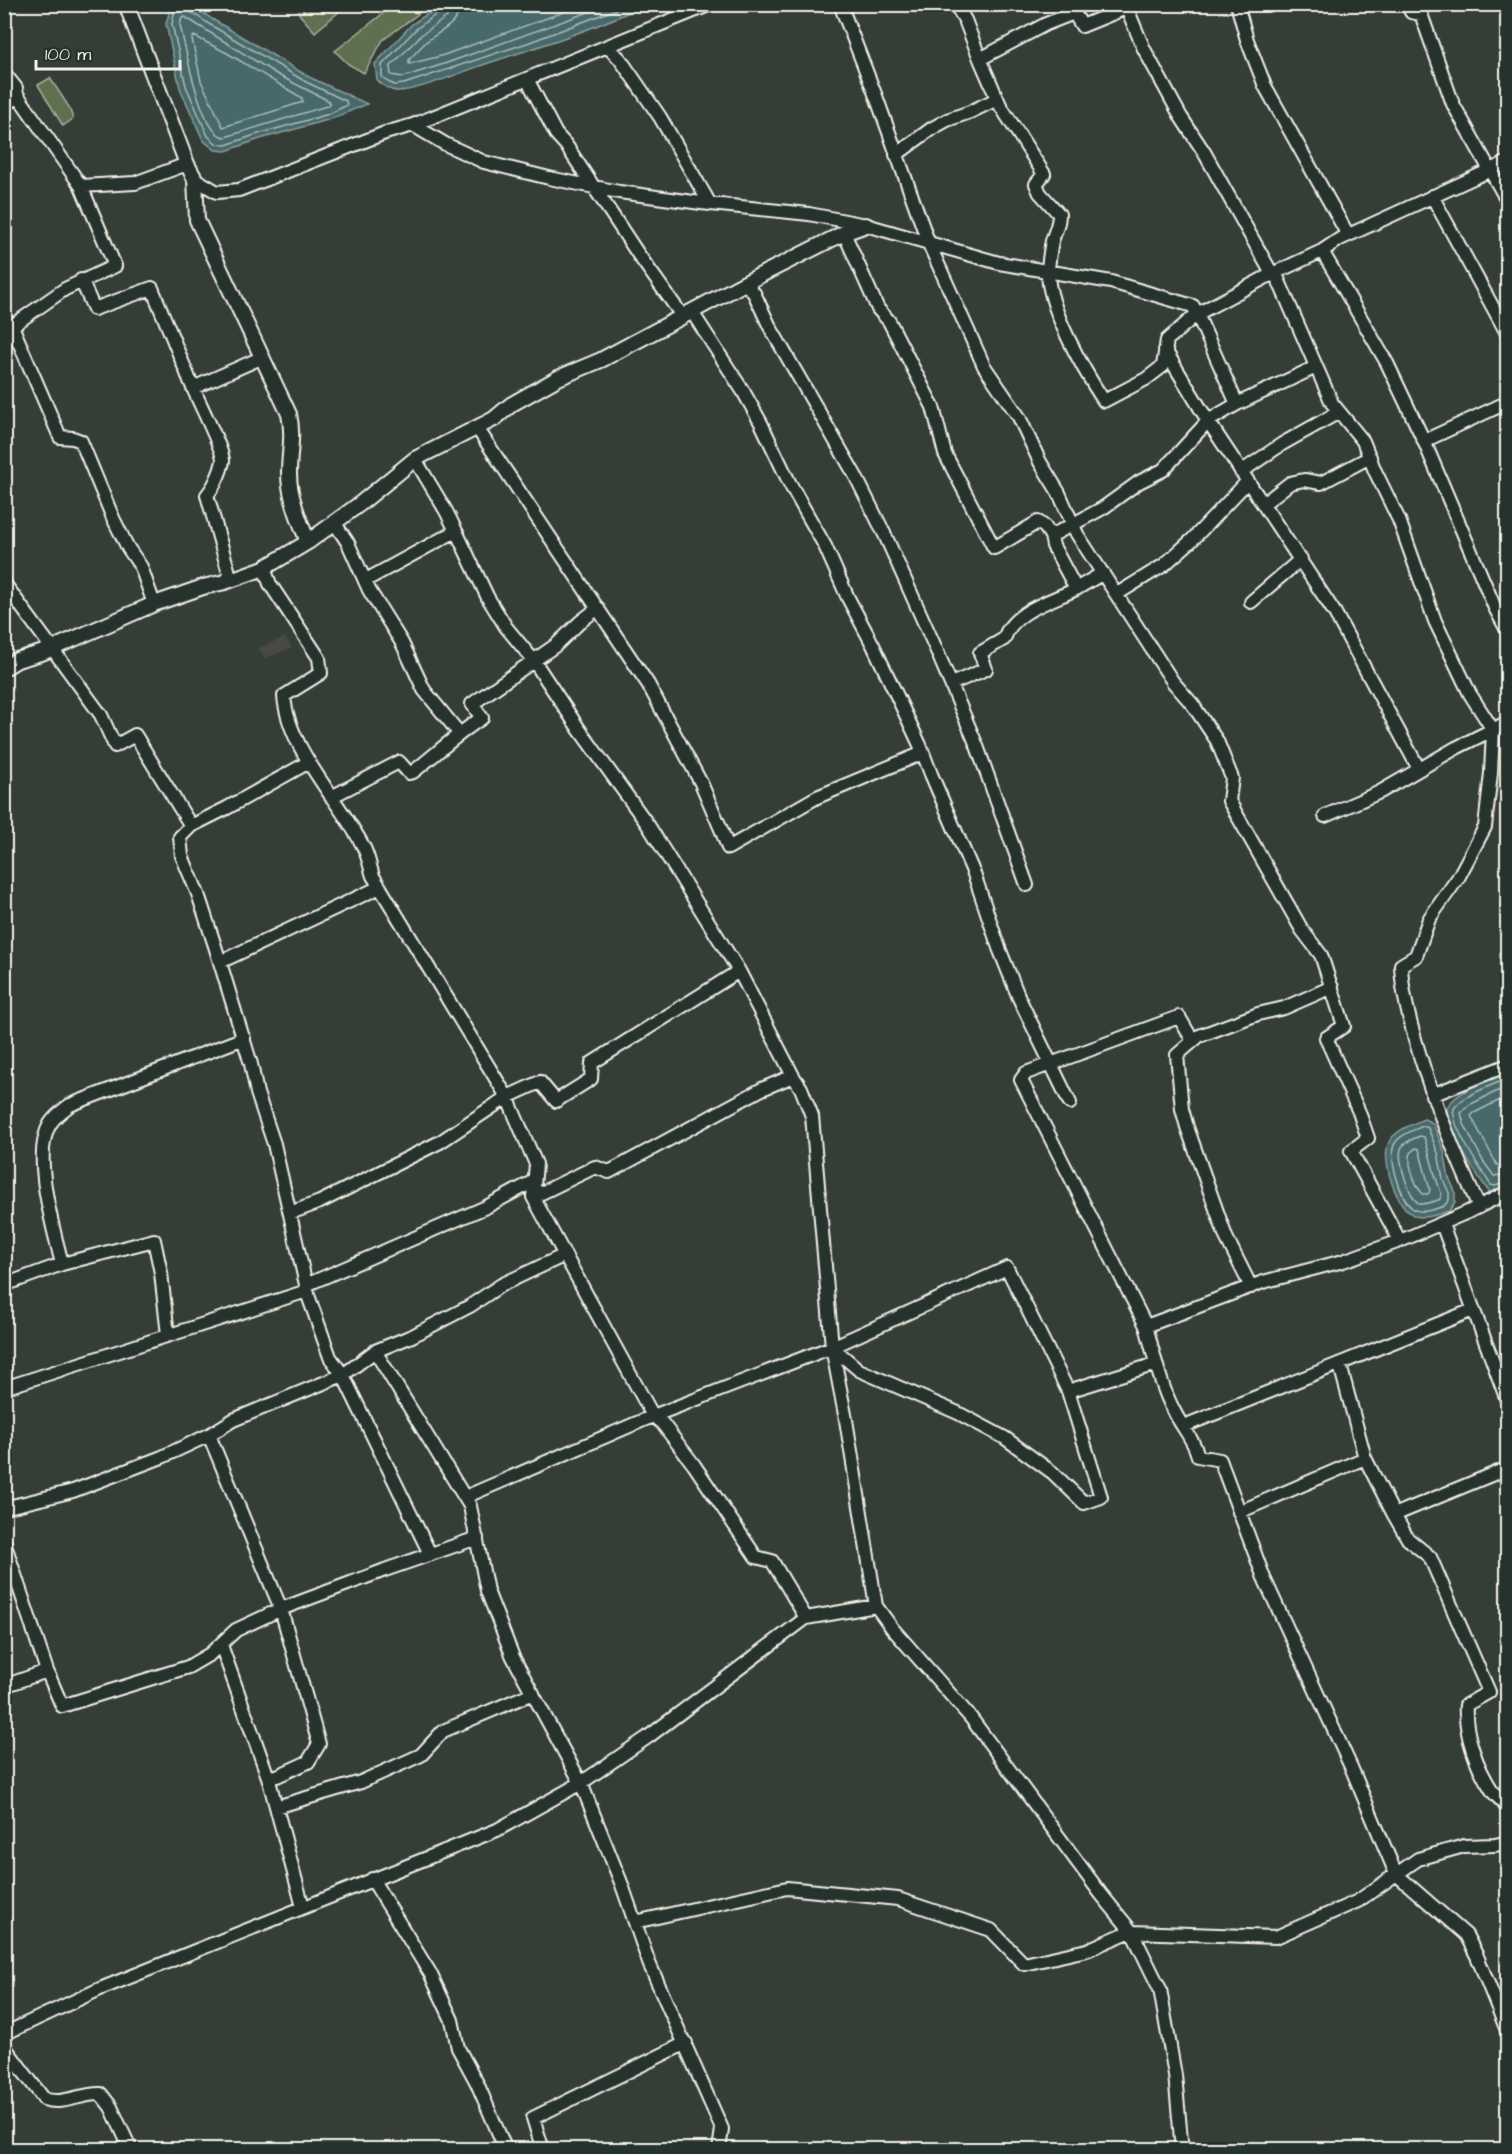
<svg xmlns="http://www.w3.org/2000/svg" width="1512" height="2154" font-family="'Architects Daughter',sans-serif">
  <rect width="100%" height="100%" fill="#353d37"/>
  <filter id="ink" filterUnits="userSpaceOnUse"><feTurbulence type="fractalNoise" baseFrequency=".0167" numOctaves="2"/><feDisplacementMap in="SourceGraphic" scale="12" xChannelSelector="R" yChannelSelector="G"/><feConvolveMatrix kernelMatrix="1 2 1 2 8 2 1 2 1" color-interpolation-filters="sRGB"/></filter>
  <g filter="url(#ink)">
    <path fill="#474942" d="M285,637L292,648L265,658L258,648Z"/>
    <path fill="#5f6f51" stroke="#aab09c" stroke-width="1.5" d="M310,4H347V5L315,32L299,14Z
      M394,5H430L383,40L364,73L348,64L335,51Z
      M50,78L69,107L73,119L63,126L38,85Z"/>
    <path fill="#46696c" stroke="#8c9f9e" stroke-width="1.5" d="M174,4L192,5L212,19L309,77L367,104L331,119L260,139L226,151L215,150L203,140L180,88L166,24L171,6Z
      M441,5V4L644,5C589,32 529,49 471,69C453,76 414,92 396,91C388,90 382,85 377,80L375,64L412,24Z
      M1507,1071V1186L1496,1192H1489C1479,1178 1440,1122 1448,1106C1456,1091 1492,1079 1507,1071Z
      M1424,1119L1433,1123L1444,1151L1449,1178L1455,1191V1202L1449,1211C1439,1214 1426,1219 1416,1216C1397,1211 1380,1159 1389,1142C1395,1130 1413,1124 1424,1119Z"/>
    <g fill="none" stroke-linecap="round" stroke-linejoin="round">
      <path stroke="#aebbb6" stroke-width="1.5" d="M176,4L172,24L186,86L208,136L217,144L226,145L258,134L329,114L347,105L346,101L306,82L209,24L191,12L189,4
        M444,4L441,11L416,29L382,65V77L388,82L395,85L404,84L530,42L630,4
        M451,4L450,11L447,17L421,35L390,67L391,75L403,77L444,64L611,4
        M460,4C459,26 440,30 426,42C420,48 414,54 409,60V64L441,56L586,4
        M185,17L278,75L329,101L330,105L225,137C201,136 185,46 180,25L182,18Z
        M194,36L227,53L302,98L303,102L223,127L201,81L192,39Z
        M1508,1078C1493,1085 1464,1095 1455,1107C1446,1119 1483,1173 1491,1185L1495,1186L1508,1182
        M1508,1086L1469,1105L1461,1113L1464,1124L1483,1161L1494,1176L1508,1174
        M1508,1096L1474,1113L1471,1116L1497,1165H1508
        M1423,1126L1428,1128L1438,1153L1443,1179L1449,1193V1200L1444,1206C1435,1209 1421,1215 1412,1208C1401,1199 1387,1156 1395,1143C1401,1134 1414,1130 1423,1126Z
        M1420,1136L1424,1137C1431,1156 1434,1176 1442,1195L1439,1200C1434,1201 1427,1204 1421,1204C1410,1202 1397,1159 1401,1149C1404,1142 1413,1139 1420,1136Z
        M1416,1148L1419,1149L1430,1190L1428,1194H1423C1415,1185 1402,1155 1416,1148Z"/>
      <g stroke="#f4f1e8" stroke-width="16">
        <path id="minor" d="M840,4L877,99L929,244L984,366L1019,417L1040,462L1059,493L1077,534L1173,682L1193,705L1217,741L1232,778L1229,801L1302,930L1321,955L1344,1026L1326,1038L1359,1112L1368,1138L1351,1151L1400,1241
          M955,4L965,20L980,59L1046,24L1074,13L1082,26L1131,6
          M1125,4L1144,49L1181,117L1204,152L1272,274L1278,279L1332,403L1363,441L1375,471L1399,520L1435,621L1470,694L1493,730L1491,773L1485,827L1458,878L1429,919L1416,956L1401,965C1402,995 1411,1027 1420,1056C1436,1108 1456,1157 1479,1207
          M1237,4L1247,40L1265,86L1348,235
          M1408,4L1411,12L1421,14L1453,104L1508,202
          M607,46L620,59L660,117L710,204
          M980,59L1000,105L1044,174L1036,184L1040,193L1059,214C1059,225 1055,231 1052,241C1050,250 1049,260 1048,269C1046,305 1084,371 1104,401L1146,379L1163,366L1167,340L1197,314L1237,404
          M4,73L16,88L17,95L4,108
          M527,79L556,134L566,145L638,254L683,317
          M16,93L81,186
          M413,125L711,4
          M896,155L931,129L947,120L970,112L997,99
          M195,179L217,192L239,190L385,133L413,125L445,144L484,162L549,178L619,192L701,203L809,214L866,225L999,263L1111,282L1193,306L1197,314L1272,274L1322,251L1340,239L1508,162
          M1432,196L1508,335
          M844,233L878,309L889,321L933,407L945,454L994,548L1038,522L1045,527L1051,536L1053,546L1076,589L1103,573
          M1322,251L1387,363L1424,441L1495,608L1508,632
          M81,280L94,309L152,288L193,388
          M745,283L754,293L770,327L855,475L885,535L936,649L977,746L1027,885
          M692,312L743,391L761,423L790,484L825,546L848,598L873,645L920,745L931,774L974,874L999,948L1019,998L1070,1103
          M1165,350L1208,421L1335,613L1419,769
          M477,428L648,684L701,783L721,829L728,848L817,797L923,753
          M1424,441L1508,402
          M1241,472L1282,444L1339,412
          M1263,504L1290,483L1304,480L1321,483L1370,457
          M334,522L348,543L369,590L402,643L424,690L459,733
          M1051,536L1103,508L1139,482L1163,470L1208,421L1237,404L1316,367
          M264,568L270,584L319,658L321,673L284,696C288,749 339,800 363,846C368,855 370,867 373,876L507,1097L536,1164L533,1197L653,1416L662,1423L694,1465L756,1557L772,1561L806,1618L876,1606L892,1628L971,1718L1101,1894L1132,1932L1160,1989L1175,2075L1182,2150
          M231,580L207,495C214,487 221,472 223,461C224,452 198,400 193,388L263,357
          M366,580L456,531L446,511L415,459
          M4,583L101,715L115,746L135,735L191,826
          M1117,594L1164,565L1192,540L1248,481
          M1251,602L1301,559
          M154,604L141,567L128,548L113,518L81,441L73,438L60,437L12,326L65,289L115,266L81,186L135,183L187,164
          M951,684L986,669L980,653L1004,639C1012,611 1052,601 1076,589
          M309,762L227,808L191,826L180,837L182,856L198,894L215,946L251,1064L257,1093L274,1144L309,1298L330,1357L343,1375L430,1554
          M331,797L399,762L409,773L413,772C436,754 457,734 482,718L472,704L556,645L580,622L598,608
          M1325,816L1380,792L1456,748L1508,722
          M220,962L380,887
          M739,971L793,1076
          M1193,1041L1179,1017L1026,1073L1021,1080L1146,1326C1154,1354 1160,1385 1174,1411C1182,1428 1193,1437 1198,1456L1220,1460L1264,1578L1351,1767L1396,1874L1466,1935L1477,1956L1508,2033
          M1432,1095L1508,1065
          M533,1197L595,1167L609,1172L762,1089L793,1076L801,1088L812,1116L832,1347L846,1420L876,1606
          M290,1213L320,1202L440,1142L507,1097L540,1082L556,1101L591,1079L592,1063L739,971L648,825L579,729L534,661L506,627L488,598L456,531
          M1442,1224L1508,1403
          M62,1264C54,1230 31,1155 50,1124C55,1116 63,1110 70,1105L244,1038
          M4,1285L62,1264L154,1240L161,1273L168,1335
          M306,1285L486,1207L534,1181
          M1251,1287L1226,1237L1187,1127L1182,1109L1177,1055L1199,1036L1258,1014L1284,1008L1332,987
          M1146,1326L1263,1282L1343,1261L1400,1241L1468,1212L1508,1192
          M832,1347L859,1370L958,1413L1005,1438L1053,1473L1084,1503L1101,1497L1068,1391L1156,1364
          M375,1351L470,1506L487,1591L513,1657L581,1783L622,1885L649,1963L722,2129L719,2150
          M1340,1365L1365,1458
          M4,1388L307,1291
          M1184,1426L1473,1310
          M209,1435L281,1609L319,1744L308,1762L277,1776L268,1777
          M465,1497L653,1416L832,1347L1007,1268L1068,1391
          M4,1508L73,1491L162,1457L209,1435L233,1420L343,1375L375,1351L412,1336L470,1306L501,1285L565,1255
          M1239,1512L1365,1458L1394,1515L1508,1468
          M1394,1515L1408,1539L1430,1557L1489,1692L1466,1705C1464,1734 1477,1768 1493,1792C1499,1800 1502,1798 1508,1810
          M4,1542L47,1671L4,1686
          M221,1645L268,1777L303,1907
          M47,1671L62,1706L188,1667L210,1654L236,1630L281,1609L385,1570L477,1538
          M276,1807L361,1782L421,1755L443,1731L533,1693
          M372,1879L430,1973L452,2020L458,2048L477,2083L506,2150
          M635,1922L787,1888L898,1899L991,1930L1024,1964L1087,1950L1131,1931
          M1132,1932L1276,1937L1358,1901L1418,1859L1464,1846L1495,1845L1508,1842
          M4,2034L100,1989L497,1830L581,1783L648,1737L806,1618
          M4,2046L44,2099C63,2106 81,2093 101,2094L111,2107L131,2150
          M543,2150L533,2118L686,2043"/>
      </g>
      <g stroke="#f4f1e8" stroke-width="18">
        <path id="tertiary" d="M126,4L187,164L195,179L197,220L289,414C294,437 289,451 289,474C289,496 300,522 308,542
          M4,668L17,660L44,652L154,604L203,587L225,582L264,568L308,542L361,503L415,459L494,419L512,404L558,378L601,360L745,283L844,233L866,225"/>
      </g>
      <use href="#minor" stroke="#26332d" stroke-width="12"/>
      <use href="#tertiary" stroke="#26332d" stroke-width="14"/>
    </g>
  </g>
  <rect width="1512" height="2154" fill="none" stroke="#26332d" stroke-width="24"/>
  <rect x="12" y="12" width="1488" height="2130" fill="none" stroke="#f4f1e8" stroke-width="2" filter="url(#ink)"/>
  <path d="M36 60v9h144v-9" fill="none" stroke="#f4f1e8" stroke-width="3"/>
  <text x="45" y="60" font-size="18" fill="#f4f1e8" stroke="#26332d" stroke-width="4.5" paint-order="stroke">100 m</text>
</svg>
